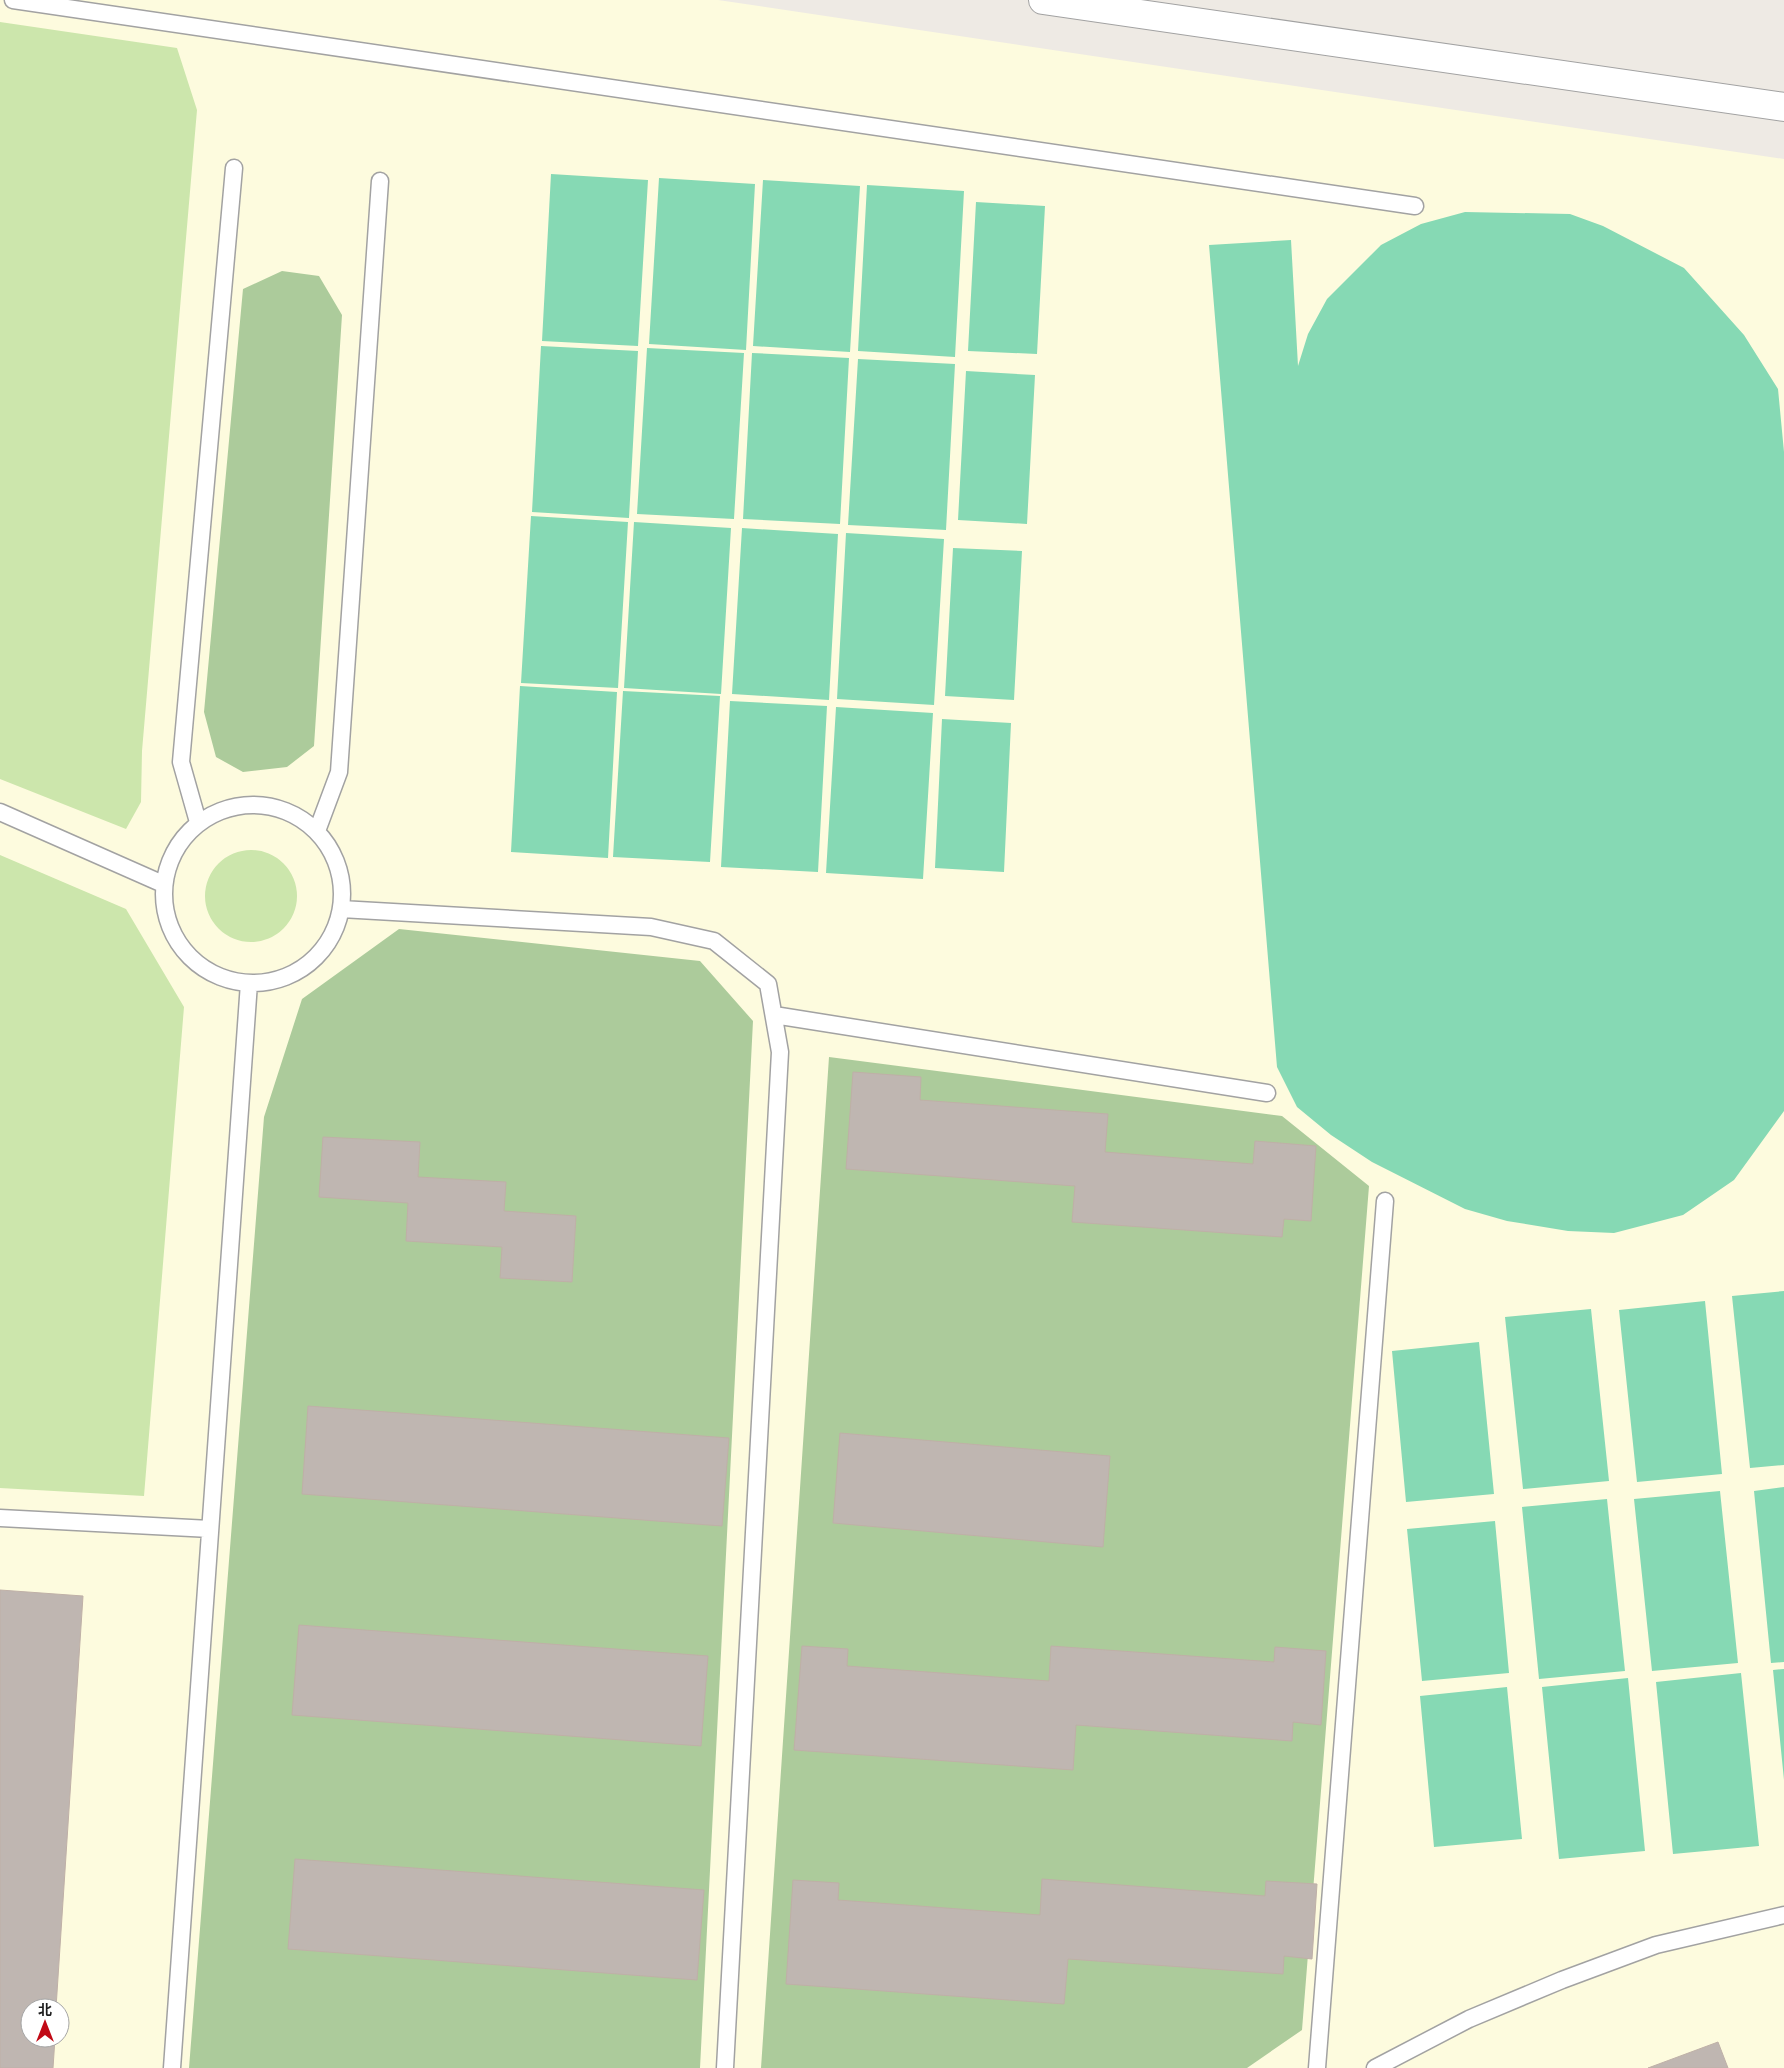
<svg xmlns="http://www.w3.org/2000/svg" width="1784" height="2068" font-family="Manrope,'Noto Sans SC',sans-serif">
  <rect width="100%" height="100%" fill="#eeeae4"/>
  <path fill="#fdfbde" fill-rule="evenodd" d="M0,0H718L1784,159V2068H0ZM30,2008H60V2038H30Z"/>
  <path fill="#cce6ac" d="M0,22L177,48L197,110L142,751L141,802L126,829L0,779Z
    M205 896a46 46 0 1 1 92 0a46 46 0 1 1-92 0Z
    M0,855L126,909L184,1007L144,1496L0,1488Z"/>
  <path fill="#accb9b" d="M282,271L319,276L342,315L314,746L287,767L243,772L216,757L204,712L243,289Z
    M399,929L700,961L753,1021L700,2068H189L264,1117L302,999Z
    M829,1057L1282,1116L1369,1186L1302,2030L1247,2068H761Z"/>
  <path fill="#86d9b4" d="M551,174L648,180L638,346L542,341Z
    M659,178L755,184L746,350L649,344Z
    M763,180L860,186L850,352L753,346Z
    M867,185L964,191L955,357L858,351Z
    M976,202L1045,206L1037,354L968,351Z
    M1465,212L1570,214L1603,226L1684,268L1744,335L1778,389L1784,452V1111L1734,1180L1683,1215L1614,1233L1568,1231L1507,1221L1465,1209L1372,1162L1331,1135L1297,1107L1277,1067L1209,245L1291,240L1298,366L1308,334L1327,299L1381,245L1421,224Z
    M541,346L638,351L629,518L532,512Z
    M647,348L744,353L734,519L637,514Z
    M752,353L849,358L840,524L743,519Z
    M858,359L955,364L946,530L848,525Z
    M966,371L1035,375L1027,524L958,520Z
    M531,516L628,522L618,688L521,683Z
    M634,522L731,528L721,694L624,688Z
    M742,528L838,534L829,700L732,694Z
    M846,533L944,539L934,705L837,699Z
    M953,548L1022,551L1014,700L945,696Z
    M520,686L617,692L608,858L511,852Z
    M623,691L720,696L710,862L613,857Z
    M730,701L827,706L818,872L721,867Z
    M836,707L933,713L923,879L826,873Z
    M942,719L1011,723L1004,872L935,868Z
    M1784,1291V1465L1750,1468L1732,1296Z
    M1705,1301L1722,1474L1637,1482L1619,1310Z
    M1591,1309L1609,1481L1523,1489L1505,1317Z
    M1479,1342L1494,1494L1406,1502L1392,1351Z
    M1784,1487V1662L1771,1663L1754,1491Z
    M1720,1491L1738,1663L1652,1671L1634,1499Z
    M1607,1499L1625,1671L1539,1679L1522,1507Z
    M1495,1521L1509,1673L1422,1681L1407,1529Z
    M1784,1669V1780L1773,1670Z
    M1741,1673L1759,1846L1673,1854L1656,1682Z
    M1628,1678L1645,1851L1559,1859L1542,1687Z
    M1507,1687L1522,1839L1434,1847L1420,1696Z"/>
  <path fill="#bfb6b1" stroke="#bfb0a7" d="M853,1072L921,1077L920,1100L1108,1114L1105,1152L1253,1164L1255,1141L1316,1146L1311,1221L1284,1219L1282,1237L1072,1222L1075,1186L846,1169Z
    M323,1137L420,1142L418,1177L506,1182L504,1211L576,1216L572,1282L500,1278L502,1247L406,1241L408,1203L319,1197Z
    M308,1406L729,1438L722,1526L302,1494Z
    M840,1433L1110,1456L1103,1547L833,1523Z
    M0,1590L83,1596L56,2008H30V2038H55L53,2068H0Z
    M299,1625L708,1656L701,1746L292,1715Z
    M802,1646L848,1649L847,1666L1049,1681L1051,1646L1274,1662L1275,1647L1326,1651L1321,1725L1293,1722L1292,1741L1076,1725L1073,1770L794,1750Z
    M295,1859L704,1890L697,1980L288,1949Z
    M1042,1879L1265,1896L1266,1881L1317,1884L1312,1959L1284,1956L1283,1974L1068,1959L1064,2004L786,1984L793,1880L839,1883L838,1900L1040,1915Z
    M1718,2042L1728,2068H1648Z"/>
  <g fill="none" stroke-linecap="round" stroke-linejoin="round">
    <g stroke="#a2a2a2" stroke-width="19">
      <path id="lane" d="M13,0L1415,206
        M164 894a89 89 0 1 1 178 0a89 89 0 1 1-178 0Z
        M0,812L163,884
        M198,822L181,762L234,168
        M317,831L339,772L380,181
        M341,909L651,927L714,941L768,984L780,1052L725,2068
        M774,1015L1267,1093
        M0,1518L210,1529
        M172,2068L249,983
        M1317,2068L1385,1201
        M1375,2068L1469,2019L1562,1980L1656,1945L1784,1915"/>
    </g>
    <g stroke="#a2a2a2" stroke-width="30">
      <path id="street" d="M1043,0L1784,107"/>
    </g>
    <use href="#lane" stroke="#fff" stroke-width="16"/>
    <use href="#street" stroke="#fff" stroke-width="28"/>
  </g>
  <g transform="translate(45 2023)"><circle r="24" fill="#ffffff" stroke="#a5a5a5"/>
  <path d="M0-4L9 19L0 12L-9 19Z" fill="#c10a16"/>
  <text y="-8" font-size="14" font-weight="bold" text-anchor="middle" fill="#1e1e1e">北</text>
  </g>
</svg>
